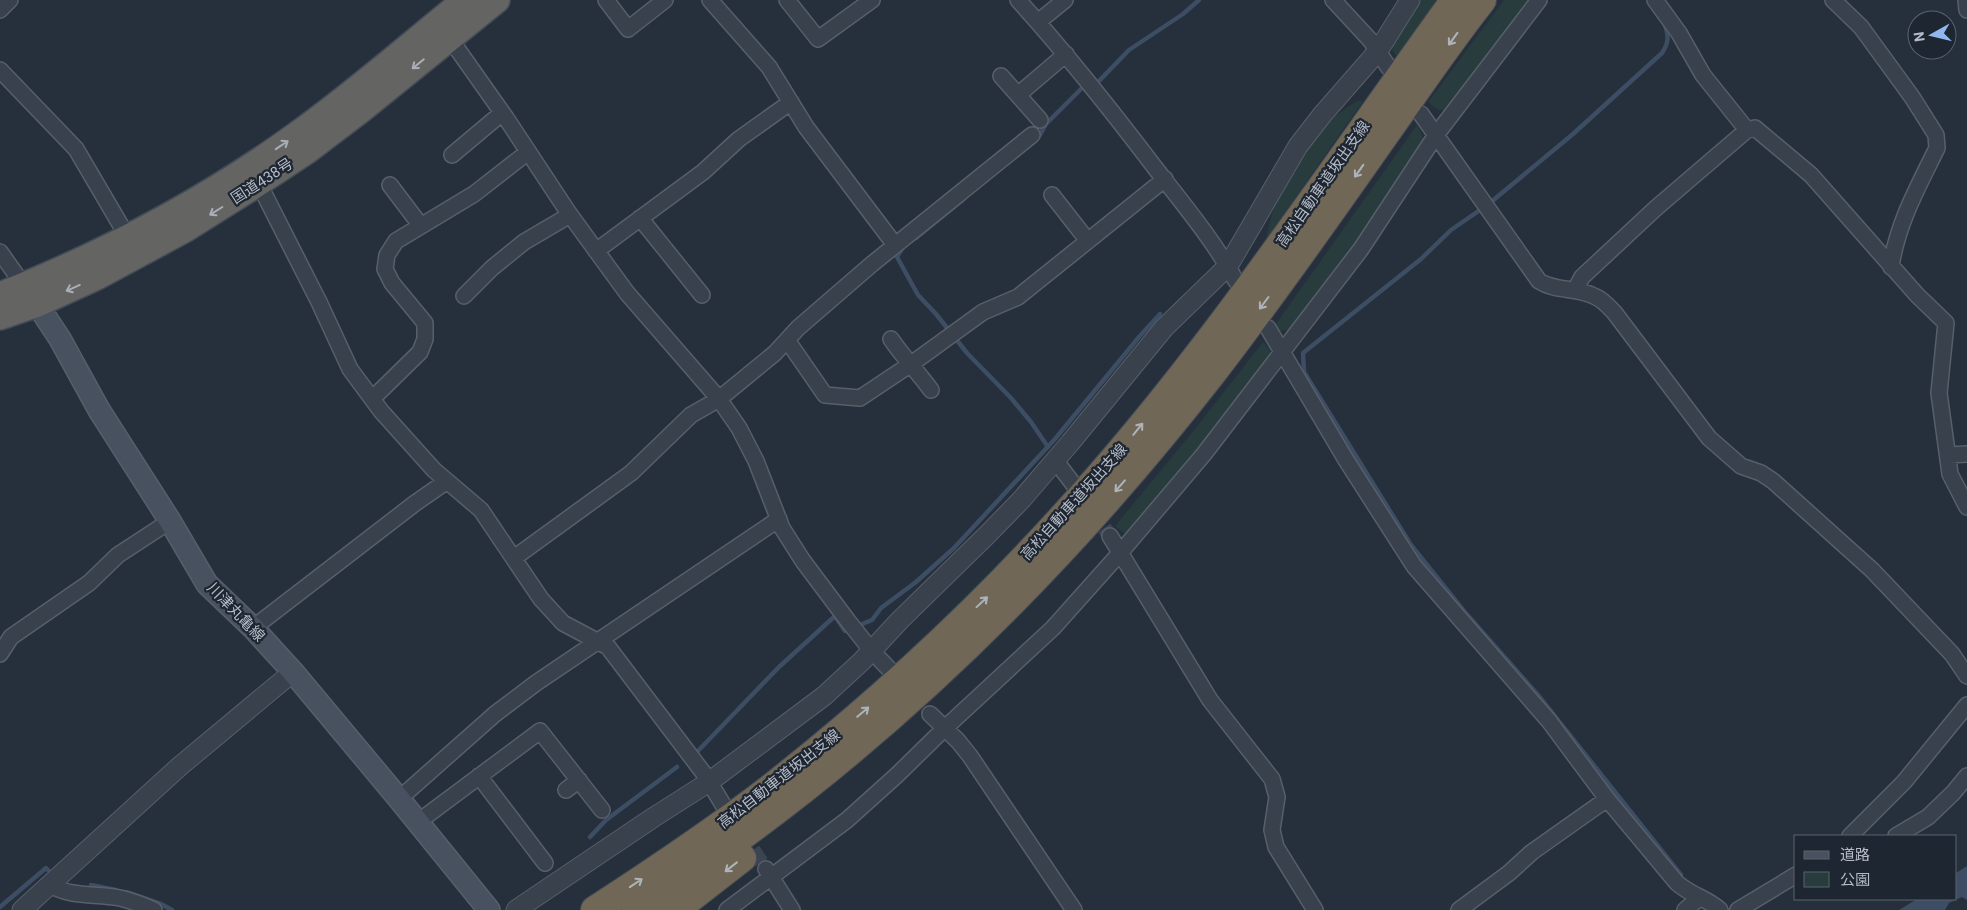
<svg xmlns="http://www.w3.org/2000/svg" width="1967" height="910" font-family="Roboto,'Noto Sans JP',sans-serif">
  <rect width="100%" height="100%" fill="#262f3c"/>
  <path fill="#283b3d" d="M1419,0H1438L1397,57L1392,50L1393,43Z
    M1504,0H1531L1447,110C1438,112 1435,108 1428,102Z
    M1357,101H1363L1266,240C1272,198 1298,156 1327,125C1335,115 1347,108 1357,101Z
    M1417,125C1423,135 1425,140 1421,151L1293,330L1277,331L1273,328Z
    M1263,342C1269,348 1272,352 1271,361L1132,534H1125L1115,526L1194,430Z"/>
  <path fill="#3d4d63" d="M1967,866V900L1962,897L1949,903L1945,910H1899L1917,899H1956V873Z"/>
  <g fill="none" stroke-linecap="round" stroke-linejoin="round">
    <path stroke="#3d4d63" stroke-width="4.5" d="M1098,82L1129,50L1183,14L1199,0
      M1035,140L1040,135L1046,124L1084,86
      M1491,202L1573,134L1662,53C1669,43 1669,35 1664,23
      M1480,210L1451,230L1421,259L1303,353L1304,372L1411,545L1464,611L1538,695L1681,875
      M916,238L964,199
      M903,247L897,257L918,295L936,314L967,353L1011,398L1031,422L1048,447
      M696,753L779,667L835,616L845,631L872,620L881,608L916,582L954,548L1055,439L1139,337L1160,314
      M590,837L606,820L677,767
      M91,885L116,890
      M126,892L161,904L172,910
      M0,907L46,868L48,870"/>
    <path stroke="#3b4451" stroke-width="15" stroke-dasharray="15 8" stroke-linecap="butt" d="M1091,509L1110,536
      M740,831L766,869"/>
    <g stroke="#575f6a" stroke-width="18">
      <path id="minor" d="M606,0L628,29L665,0
        M710,0L769,67L806,127L895,245
        M787,0L818,39L872,0
        M1018,0C1067,54 1112,111 1156,169C1184,205 1214,241 1236,281
        M1333,0L1371,41L1389,68
        M1655,0L1679,33L1703,75L1747,130L1755,128L1811,175L1917,295L1946,323L1939,393L1950,474L1967,507
        M1833,0L1861,27L1912,97L1936,135L1937,148C1918,187 1897,224 1891,267
        M1966,0L1967,10
        M0,10L10,0
        M1038,22L1065,0
        M446,33L506,118L568,212L627,293L719,399L739,428L756,461L782,528L803,561L848,621L871,650L889,669
        M0,70L76,149L127,236
        M1001,76L1040,120
        M1018,95L1066,54
        M1421,114L1539,281C1556,292 1578,287 1596,297C1603,300 1609,307 1614,312L1709,438L1741,466L1761,473L1773,481L1872,570L1952,654L1967,676
        M452,155L502,113
        M255,176L319,302L350,369L381,411L434,470L481,510L541,599L563,623L608,647L705,775L725,808
        M390,185L421,226
        M1052,195L1088,241
        M640,218L702,295
        M596,251L703,172L739,139L791,102
        M0,252L24,286
        M1575,290L1582,277L1656,208L1747,130
        M464,296L492,268L524,242L570,215
        M1268,328L1346,460L1414,566L1549,721L1607,799L1677,883C1692,896 1707,898 1720,910
        M891,339C903,357 918,372 931,390
        M787,340L825,395L860,398L914,362L983,312L1018,297L1165,179
        M372,399L420,352L425,339V323L392,283L385,269L387,255L396,241L474,194L528,152
        M1948,455L1967,454
        M1055,460L1074,485
        M1110,536L1210,700L1272,779L1277,797L1272,830L1276,847L1315,910
        M514,558L631,473L691,415L719,399L775,353L798,328L872,264L1032,135
        M253,628L414,504L447,481
        M0,654L11,637L89,583L118,555L170,521
        M930,714L958,741L970,756L1074,910
        M479,776L545,863
        M566,790L579,780
        M399,799L495,714L536,683L779,519
        M418,822L540,731L602,810
        M1850,836L1904,782L1967,705
        M1896,836L1928,817L1953,793L1967,776
        M766,869L792,910
        M50,885C73,898 95,893 120,898C132,901 143,905 154,910
        M727,910L847,820L897,775L945,728L1053,628L1120,553L1204,454L1361,249L1436,135L1539,0
        M1459,910L1509,873L1532,852L1607,799
        M1685,910L1699,898
        M1738,910L1796,875"/>
    </g>
    <g stroke="#575f6a" stroke-width="21">
      <path id="tertiary" d="M22,910L180,766L293,672
        M516,910L654,817L709,782L824,696L862,661L900,620L987,535L1022,499L1070,443L1164,328L1228,266L1298,146L1322,115L1378,51L1410,0"/>
    </g>
    <g stroke="#575f6a" stroke-width="24">
      <path id="secondary" d="M29,292L60,339L99,410L170,521L207,584L253,628L293,672L399,799L489,910"/>
    </g>
    <g stroke="#444c57" stroke-width="28">
      <path id="trunk" d="M0,295C103,254 206,200 296,135C355,93 409,45 465,0
        M0,317L38,304L97,277L186,229L248,190L307,151L361,110L497,0"/>
    </g>
    <g stroke="#444c57" stroke-width="30">
      <path id="motorway" d="M595,910C655,871 715,831 772,787C875,706 972,617 1060,520C1208,360 1327,176 1455,0
        M636,910C671,888 705,863 739,838C919,707 1076,548 1213,372C1273,294 1330,213 1386,133C1418,88 1448,43 1482,0
        M675,910L742,858"/>
    </g>
    <use href="#minor" stroke="#39414c" stroke-width="15"/>
    <use href="#tertiary" stroke="#39414c" stroke-width="19"/>
    <use href="#secondary" stroke="#48515f" stroke-width="21"/>
    <use href="#trunk" stroke="#646462" stroke-width="25"/>
    <use href="#motorway" stroke="#716757" stroke-width="28"/>
  </g>
  <defs><path id="oneway-shaft" d="M-6 0H5M1.5-3L5.5 0L1.5 3" fill="none" stroke-width="1.6" stroke-linecap="round" stroke-linejoin="round" transform="scale(1.25)"/></defs>
  <g stroke="#aeb4bc">
    <use href="#oneway-shaft" transform="translate(1453 39) rotate(126)"/>
    <use href="#oneway-shaft" transform="translate(1359 171) rotate(125)"/>
    <use href="#oneway-shaft" transform="translate(1264 303) rotate(127)"/>
    <use href="#oneway-shaft" transform="translate(1138 429) rotate(-51)"/>
    <use href="#oneway-shaft" transform="translate(1120 486) rotate(131)"/>
    <use href="#oneway-shaft" transform="translate(982 602) rotate(-43)"/>
    <use href="#oneway-shaft" transform="translate(863 712) rotate(-40)"/>
    <use href="#oneway-shaft" transform="translate(731 867) rotate(142)"/>
    <use href="#oneway-shaft" transform="translate(636 883) rotate(-34)"/>
  </g>
  <g stroke="#a9afb8">
    <use href="#oneway-shaft" transform="translate(418 64) rotate(141)"/>
    <use href="#oneway-shaft" transform="translate(282 145) rotate(-34)"/>
    <use href="#oneway-shaft" transform="translate(216 211) rotate(148)"/>
    <use href="#oneway-shaft" transform="translate(73 288) rotate(156)"/>
  </g>
  <g text-anchor="middle" stroke-width="4.5" stroke-linejoin="round" paint-order="stroke">
    <g font-size="15" fill="#b5bcc7" stroke="#1e2631">
      <text transform="translate(262 181) rotate(-33)" y="5">国道438号</text>
      <text transform="translate(1323 184) rotate(-55)" y="5">高松自動車道坂出支線</text>
      <text transform="translate(1074 502) rotate(-48)" y="5">高松自動車道坂出支線</text>
      <text transform="translate(236 612) rotate(46)" y="5">川津丸亀線</text>
      <text transform="translate(779 779) rotate(-38)" y="5">高松自動車道坂出支線</text>
    </g>
  </g>
  <rect x="1794" y="835" width="162" height="65" fill="#1e2631" stroke="#5a626d"/>
  <rect x="1804" y="851" width="25" height="8" fill="#48515f" stroke="#5a626d"/>
  <text x="1840" y="860" font-size="15" fill="#b5bcc7">道路</text>
  <rect x="1804" y="872" width="25" height="15" fill="#283b3d" stroke="#5a626d"/>
  <text x="1840" y="885" font-size="15" fill="#b5bcc7">公園</text>
  <g transform="translate(1932 35) rotate(262)"><circle r="24" fill="#1e2631" stroke="#5a626d"/>
  <path d="M0-4L9 19L0 12L-9 19Z" fill="#92b7ef"/>
  <text y="-8" font-size="14" font-weight="bold" text-anchor="middle" fill="#b5bcc7">N</text>
  </g>
</svg>
